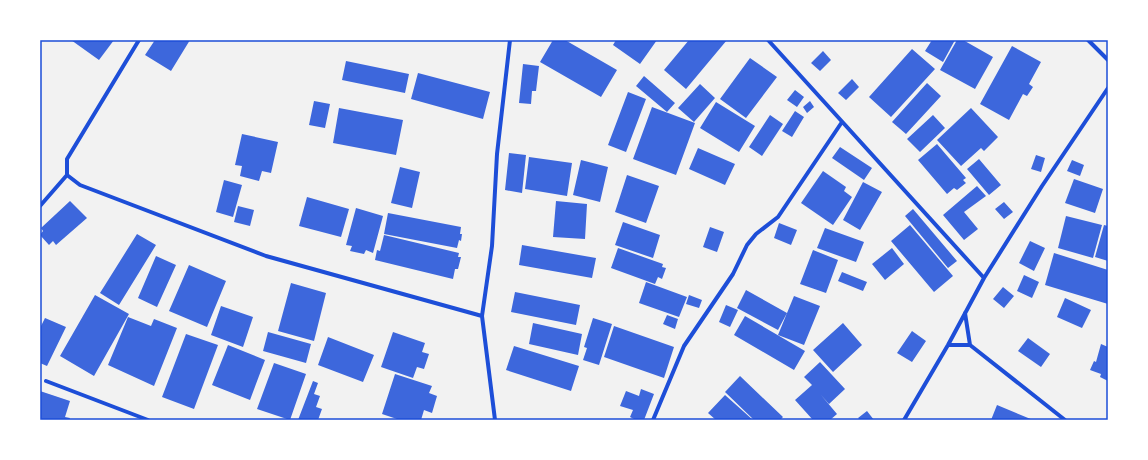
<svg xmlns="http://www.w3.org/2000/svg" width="1148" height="460" font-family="Montserrat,sans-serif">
  <rect width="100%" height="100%" fill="#f2f2f2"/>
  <path fill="#3d67dc" d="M71,40H114L99,60Z
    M155,40H190L171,71L145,55Z
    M553,40H565L617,70L601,97L540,62Z
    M616,40H657L640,64L613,45Z
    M689,40H727L686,89L664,70Z
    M932,40H955L943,62L925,51Z
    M957,40H963L993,57L975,89L940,70Z
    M1012,46L1041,62L1029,84L1033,87L1027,96L1023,94L1009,120L980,104Z
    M912,49L935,69L891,117L869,97Z
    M823,51L831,60L820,71L811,63Z
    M750,58L777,77L746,118L720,99Z
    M346,61L409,74L405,93L342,80Z
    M523,64L539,66L536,91H532L531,104L519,103Z
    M418,73L490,92L483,119L411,99Z
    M644,76L675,103L667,112L636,86Z
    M852,79L859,87L846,100L838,93Z
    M927,83L941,96L906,134L892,122Z
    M700,84L715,98L694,122L678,108Z
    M795,90L804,97L797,107L787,100Z
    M628,92L646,99L626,152L608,145Z
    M314,101L330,104L325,128L309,125Z
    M810,101L814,107L807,113L803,107Z
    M716,102L755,126L739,152L700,128Z
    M652,107L695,123L676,175L633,159Z
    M339,108L403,120L396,155L333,143Z
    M971,108L998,137L984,151L981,148L961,166L937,140Z
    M795,111L804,117L792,137L782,131Z
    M770,115L783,124L762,156L749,147Z
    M933,115L945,128L920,152L907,139Z
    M242,134L278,142L271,173L262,171L259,181L240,176L242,166L235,165Z
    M937,144L966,178L963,180L966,183L957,190L954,188L947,194L918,160Z
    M840,147L872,168L864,180L832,158Z
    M698,148L735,164L725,185L689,169Z
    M509,153L526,155L522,193L505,190Z
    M1036,155L1045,158L1041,172L1031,169Z
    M529,157L572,163L567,196L525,189Z
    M979,159L1001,185L989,195L967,169Z
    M581,160L608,167L600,202L573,195Z
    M1072,160L1084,165L1080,176L1067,171Z
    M400,167L420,172L412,208L391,203Z
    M823,171L846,187L844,191L852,197L833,225L801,203Z
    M627,175L659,186L646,223L615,212Z
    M1074,179L1103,189L1095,213L1065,203Z
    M224,180L242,185L233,217L216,212Z
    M863,182L882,192L860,230L843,220Z
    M977,186L986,196L964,212L978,229L964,240L943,215Z
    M307,197L349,209L341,237L299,226Z
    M70,201L87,218L56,245L53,241L49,245L40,235L43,231L41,228Z
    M556,201L587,204L585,239L553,237Z
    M1004,202L1013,212L1004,219L995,209Z
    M238,206L254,210L250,226L234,222Z
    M356,208L383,216L373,253L366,250L364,254L350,251L352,246L346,245Z
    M913,209L957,261L948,268L905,216Z
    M388,213L461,227L460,234H462L461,241L459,240L457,248L384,234Z
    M1066,216L1102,225L1093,258L1058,248Z
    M623,222L660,235L653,258L615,245Z
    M779,223L797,230L791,245L774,238Z
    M910,225L953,276L934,292L891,241Z
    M1104,225L1108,226V261L1095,257Z
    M710,227L724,232L717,252L703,247Z
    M825,228L864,242L856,262L817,248Z
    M137,234L156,245L119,305L100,293Z
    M384,235L459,253L458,257H461L458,269H455L453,279L375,260L377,250L380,251Z
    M1030,241L1045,248L1034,271L1019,263Z
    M522,245L596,258L592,278L519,265Z
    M618,248L663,264L662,267L666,268L662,279L658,277L655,284L611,268Z
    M892,248L904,264L885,280L872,264Z
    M813,250L838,260L826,293L800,284Z
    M1054,253L1108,270V304L1045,285Z
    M156,256L176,265L157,307L138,298Z
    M189,265L226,281L207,327L169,311Z
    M842,272L867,282L863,291L838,281Z
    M1024,275L1039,282L1032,298L1017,291Z
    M646,282L687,297L679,317L639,303Z
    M291,283L326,293L314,341L278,331Z
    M1003,287L1014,296L1004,308L993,299Z
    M746,290L787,313L778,330L737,308Z
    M515,292L580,305L576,325L511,312Z
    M95,295L129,314L94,376L60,356Z
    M689,295L702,300L699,308L686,304Z
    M794,296L820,306L804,345L778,335Z
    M1065,298L1091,310L1082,328L1057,317Z
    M726,305L738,310L730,327L719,322Z
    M221,306L253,317L243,347L211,335Z
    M667,315L678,319L675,329L663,324Z
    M745,316L805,351L794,370L734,335Z
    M128,317L151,326L154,319L177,328L154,386L108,365Z
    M45,318L66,327L47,366L40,363V328Z
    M593,318L612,324L599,365L583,360L587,348L584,347Z
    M533,323L582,334L578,355L529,344Z
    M843,323L862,345L833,372L813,350Z
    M614,326L674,347L664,378L604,357Z
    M912,331L926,341L912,362L897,353Z
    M268,332L311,344L306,363L263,351Z
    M393,332L425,343L422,352L429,354L424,369L417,367L413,378L381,367Z
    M186,334L218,345L194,409L162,397Z
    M328,337L374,355L363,382L318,365Z
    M1028,338L1050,354L1041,367L1018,351Z
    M1101,344L1108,347V381L1100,377L1101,374L1090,370L1094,361L1096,362Z
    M228,345L265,360L250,400L212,385Z
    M514,346L579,366L571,391L506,370Z
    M820,362L845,389L829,404L821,395L837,414L830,420H813L795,400L812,385L804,377Z
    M274,363L306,374L290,420L257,409Z
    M395,374L432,386L429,393L437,396L432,413L424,410L421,420H400L382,414Z
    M740,376L783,417L780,420H754L725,392Z
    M313,381L318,383L314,394L320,396L316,407L322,409L318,420H298Z
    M641,389L654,394L644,420H636L630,417L633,410L620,406L626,391L639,396Z
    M40,391L70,401L65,417L70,418L69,420H40Z
    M725,395L753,420H716L708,413Z
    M997,405L1033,420H991Z
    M867,411L874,420H860L858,418Z"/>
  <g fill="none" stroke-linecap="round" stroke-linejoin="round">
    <path stroke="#1d4ed8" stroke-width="4" d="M139,40L67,159V175L80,185L266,256L482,316
      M768,40L984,278
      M1088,40L1108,60
      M40,206L67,175
      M965,313L970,345
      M948,345H970L1065,420
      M46,381L148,420
      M495,420L482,316L492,246L497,154L510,40
      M653,420L684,346L733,274L747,245L756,234L778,217L842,122
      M904,420L948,345L984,278L1042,186L1108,88"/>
  </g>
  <rect width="1148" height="460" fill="none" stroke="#ffffff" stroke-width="82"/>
  <rect x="41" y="41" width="1066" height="378" fill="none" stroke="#1d4ed8" stroke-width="1.5"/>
</svg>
